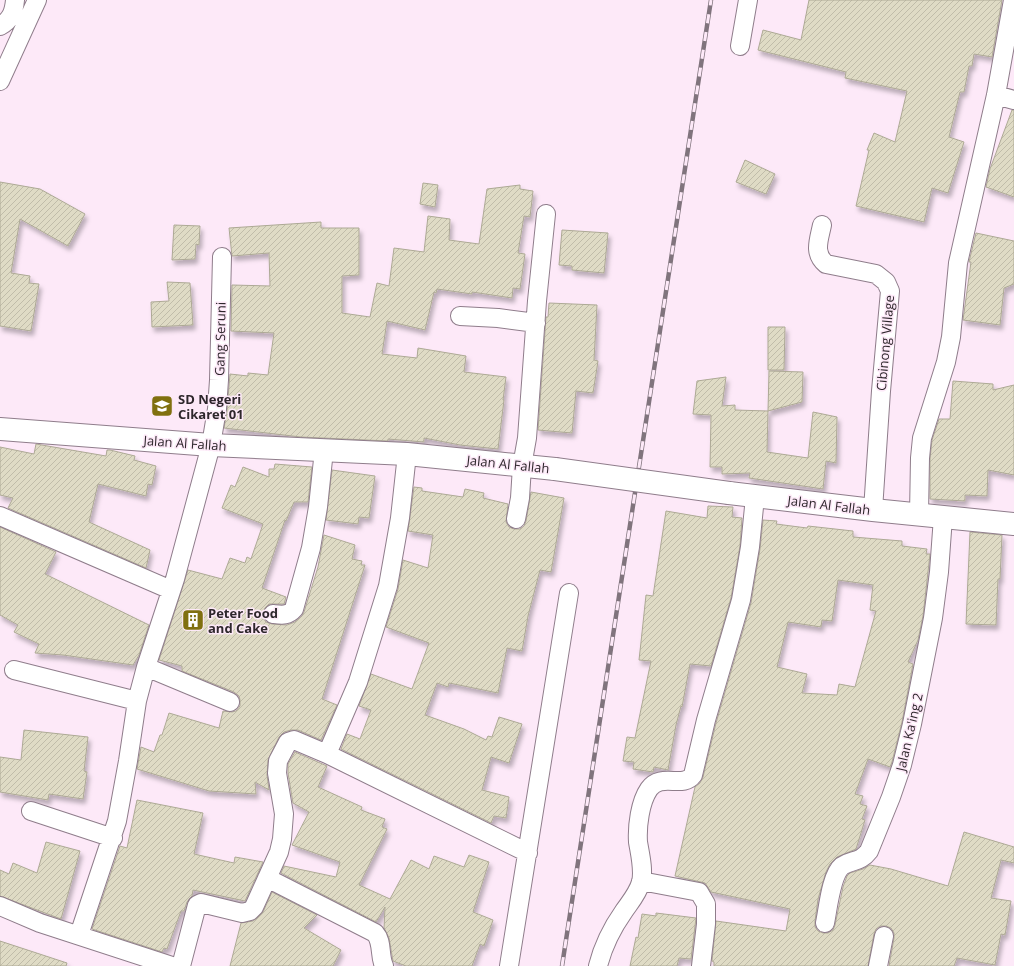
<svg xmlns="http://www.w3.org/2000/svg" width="1014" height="966" font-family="'Open Sans',sans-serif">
  <defs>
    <pattern id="building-hatch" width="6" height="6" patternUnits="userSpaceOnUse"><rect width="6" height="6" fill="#dfdbc5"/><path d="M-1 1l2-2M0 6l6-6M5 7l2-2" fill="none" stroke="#c0bca9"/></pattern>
    <filter id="shadow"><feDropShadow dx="2.5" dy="4.5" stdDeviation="2" flood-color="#0004"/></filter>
  </defs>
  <rect width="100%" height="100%" fill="#fde9f8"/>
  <path fill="url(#building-hatch)" stroke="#ada995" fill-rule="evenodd" filter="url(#shadow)" d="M809,0H1002L992,57L974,54L972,66H969L964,92H960L949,137L964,142L948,193L932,188L924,222L856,206L869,150H867L874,133L895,142L907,91L845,78L846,72L758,50L763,30L801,40Z
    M1012,110H1014V197L986,187L990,169Z
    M745,160L775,174L766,194L736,182Z
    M0,182L40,189L85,214L68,246L20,219L11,273L30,276L29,283L39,284L31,331L0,326Z
    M423,183L438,185L435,207L420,204Z
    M520,185V189L533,191L530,217L524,216L518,253L525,254L520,289L513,288L512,298L472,292V294L437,289L436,293L434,292L425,330L387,321L382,354L417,358L418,348L466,356L464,372L506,377L503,400H504L498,449L460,445L424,438V442L388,439V441L301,437L224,428L227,410L230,374L248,376V373L268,375L274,333L231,331L232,285L270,286L269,253L232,256L229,228L321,222V228H359V275L342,276V313L370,317L377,283L389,286L394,248L424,252L428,216L450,219L449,240L479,244L487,189Z
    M174,225L200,226L199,245L196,244L195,259L172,260Z
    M562,230L608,233L604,273L572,270V266L559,265Z
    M976,233L1014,241V284L1004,288L1000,325L963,320L971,262H969Z
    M167,282L190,283L193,325L152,327L151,302L169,301Z
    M549,303L597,305L594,360L598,361L593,393L576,391L572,433L538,430L546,317H548Z
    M768,327H785L784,370H768Z
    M769,371L803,372L802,402L768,411Z
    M726,377L722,406L735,405V410L768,411L767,452L808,458L813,412L837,417L836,463L826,461L823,489L749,478L750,473L722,474V467H710L711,415L693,414L697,381Z
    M953,381L993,384V390L1014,385V475L988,470L987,496L965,495V501L930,499V459L932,440L939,419H950Z
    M36,444L106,456L107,450H110L135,456L134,460L156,466L152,485L148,484L146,496L98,484L89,522L150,550L146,568L8,508L13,498L0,495V447L34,454Z
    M275,464L312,467L308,502H294L286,521L285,520L262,588L286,597L284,604H269L265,608L263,613V618L266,622L272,624L287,625L295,622L302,616L304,612L318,567L324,535L355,545L352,559L362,561L361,565H365L322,699L337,705L321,740L298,730H291L284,732L279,737L268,760L267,775L269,790L255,782L256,794L209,791L137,769L141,747L154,752L160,735H162L169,713L219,728L223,711L232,712L236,711L240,706V700L239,696L234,692L182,671V666L159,660L188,570L222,579L230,558L245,563L247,557L251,559L263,524L222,508L231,485L235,487L243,467L269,477V469H274Z
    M332,470L375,476L369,518L359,517L358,524L326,520Z
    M414,487L422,488V491L463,497L465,489L484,493L483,498L508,504L506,522L509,527L514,529H520L524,526L526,521L531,492L564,498L551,572L540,570L528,616L522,651L507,648L498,693L449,683L448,687L437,683L425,715L464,729L486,740L488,736L492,737L499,717L522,724L509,763L491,757L482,790L509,797L506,818L494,816L491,823L341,749L347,734L360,739L371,710L359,706L371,674L412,689L429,643L386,627L398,589L403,560L428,568L433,535L408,531Z
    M708,506L733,507L732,517L742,518L740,546L731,598L711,666L690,664L682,707L681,706L676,725L668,770L654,767L653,772L633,769L634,762L623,761L627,737L635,738L651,661L639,660L641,642L646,595L653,596L666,511L707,518Z
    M763,520L777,521L776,524L807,528L808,526L853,531V537L902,541V546L927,549L926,554H930L923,616L918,640L908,662L913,664L902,722L892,762L890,767L868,759L855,794L863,796L860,804L867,806L862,819L865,820L856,849L837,857L830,864L826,872L818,899L815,921V927L818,931L823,933H828L833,930L835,925L843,887L847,876L850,873L863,869L870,865L891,869L948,886L964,832L1014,847V863L1001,860L991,898L1011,901L1005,935L1001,934L995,965L957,958L954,966H889L894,938V933L891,928L886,926H880L876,929L874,934L868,966H714V962L712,961L716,921L786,931L790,909L711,892L705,883L675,876L695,787L700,783L703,777L716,723L751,603L760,549ZM838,580L873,585L870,610L876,611L855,687L839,684L837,695L802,693L807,674L777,667L788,622L821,627L822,620L832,621Z
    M0,527L56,552L45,574L149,625L139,655L133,665L63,655L35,653L39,644L14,632L18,625L0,615Z
    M970,532L1002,535L1000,579H998L996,625L966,624Z
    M24,730L88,737L84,771L87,772L83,799L49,794L48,800L0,792V757L21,760Z
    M295,752L327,766L318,787L362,807L361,810L385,819L382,827L387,829L359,885L390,899L411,860L429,869L434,856L464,867L469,855L489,862L473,912L493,920L484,946L480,944L472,966H406L393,961L389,938L384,928L385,907L376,922L281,873L284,866L336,877L340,862L292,845L309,812L293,803L288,773V764Z
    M137,800L203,813L194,854L234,863L235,857L263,862L245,901L193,890L192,896L187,902L184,911H181L167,949L164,948L162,952L92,929L120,846L127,848Z
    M46,842L80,851L61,919L0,896V870L9,874L13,863L37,873Z
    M272,892L317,915L304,928L341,950L333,966H230L241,923L253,921L257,918L263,912Z
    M656,913L696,918L691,959L679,958L677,966H630L636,937L638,938L642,914L656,916Z
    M0,941L67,963L66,966H0Z"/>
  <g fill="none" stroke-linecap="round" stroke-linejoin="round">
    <g stroke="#8f7d8b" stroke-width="20">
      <path id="minor" d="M0,26C11,20 14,12 15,0
        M740,46L748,0
        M0,81L37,0
        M996,95L1014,100
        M822,225C819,240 813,253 826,264L876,274L886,282L890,291L881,391L873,510
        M460,316L498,318L536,323
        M919,515L920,458L922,438L946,362L951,337L958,263L996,95L1013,0
        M0,516L171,590
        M516,519L520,498L522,466L527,438L537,301L546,214
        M273,614C282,615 288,616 294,609L311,548L318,507L324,450
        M146,667L230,702
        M14,670L137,701
        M327,754L528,853
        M31,811L113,838
        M267,878L375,933C383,942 379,955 384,966
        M641,881L699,892L706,904V924L701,966
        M0,906L40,923L172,966
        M825,923C828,909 831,875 842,866C853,859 860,863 869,851L891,797L902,765L912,724L933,618L939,572L943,517
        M79,935L117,821L128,761L137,701L146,667L175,579L211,445L217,409L219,380L222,257
        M181,966L197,905L201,903L242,913L250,911L254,907L279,852L282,839L284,814L277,773L278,761L288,742L294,740L327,754L358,682L388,586L400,518L407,454
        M509,966L569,593
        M598,966C603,946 612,928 624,911C631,901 638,893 641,882C644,870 640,854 638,842C637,826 640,802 649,789C661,772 683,789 693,775L706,720L741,600L750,547L755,497
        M878,966L884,936"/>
    </g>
    <g stroke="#8f7d8b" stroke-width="24">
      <path id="tertiary" d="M0,429L211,445L407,454L555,469
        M729,493L873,510L1014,524"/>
    </g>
    <use href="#minor" stroke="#fff" stroke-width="18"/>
    <use href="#tertiary" stroke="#fff" stroke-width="22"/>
    <g stroke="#80747d" stroke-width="4.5">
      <path id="rail" d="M562,966L711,0"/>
    </g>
    <use href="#rail" stroke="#fde9f8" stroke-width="3" stroke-dasharray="9" stroke-linecap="butt"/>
    <g stroke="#8f7d8b" stroke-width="24" stroke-linecap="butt">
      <path id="tertiary-bridge" d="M555,469L729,493"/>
    </g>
    <use href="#tertiary-bridge" stroke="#fff" stroke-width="22"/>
  </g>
  <defs>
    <g id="school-square" transform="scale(1.15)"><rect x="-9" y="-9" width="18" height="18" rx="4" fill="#80700f" stroke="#fde9f8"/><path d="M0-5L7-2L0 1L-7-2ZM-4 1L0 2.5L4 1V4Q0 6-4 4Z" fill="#fff"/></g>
    <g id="building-square" transform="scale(1.15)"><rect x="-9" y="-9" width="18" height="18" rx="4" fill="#80700f" stroke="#fde9f8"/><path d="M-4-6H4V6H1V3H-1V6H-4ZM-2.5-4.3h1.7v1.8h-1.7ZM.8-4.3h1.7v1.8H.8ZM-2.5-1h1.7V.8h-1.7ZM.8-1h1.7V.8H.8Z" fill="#fff"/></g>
  </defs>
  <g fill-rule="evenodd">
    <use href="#school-square" x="162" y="406"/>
    <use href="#building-square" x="193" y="620"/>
  </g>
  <g text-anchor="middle" stroke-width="3" stroke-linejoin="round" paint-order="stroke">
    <g font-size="13" fill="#2e272c" stroke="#fde9f8">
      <text transform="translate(220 339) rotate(-89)" y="5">Gang Seruni</text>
      <text transform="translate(885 343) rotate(-85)" y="5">Cibinong Village</text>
      <text transform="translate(185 443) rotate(4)" y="5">Jalan Al Fallah</text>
      <text transform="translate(508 464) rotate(6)" y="5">Jalan Al Fallah</text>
      <text transform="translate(829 505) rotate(7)" y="5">Jalan Al Fallah</text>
      <text transform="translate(909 732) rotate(-77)" y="5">Jalan Ka'ing 2</text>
    </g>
    <g font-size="13" font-weight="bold" fill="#2e272c" stroke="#fde9f8" text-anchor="start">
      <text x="178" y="404">SD Negeri<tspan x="178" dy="15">Cikaret 01</tspan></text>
      <text x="208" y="618">Peter Food<tspan x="208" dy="15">and Cake</tspan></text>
    </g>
  </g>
</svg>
